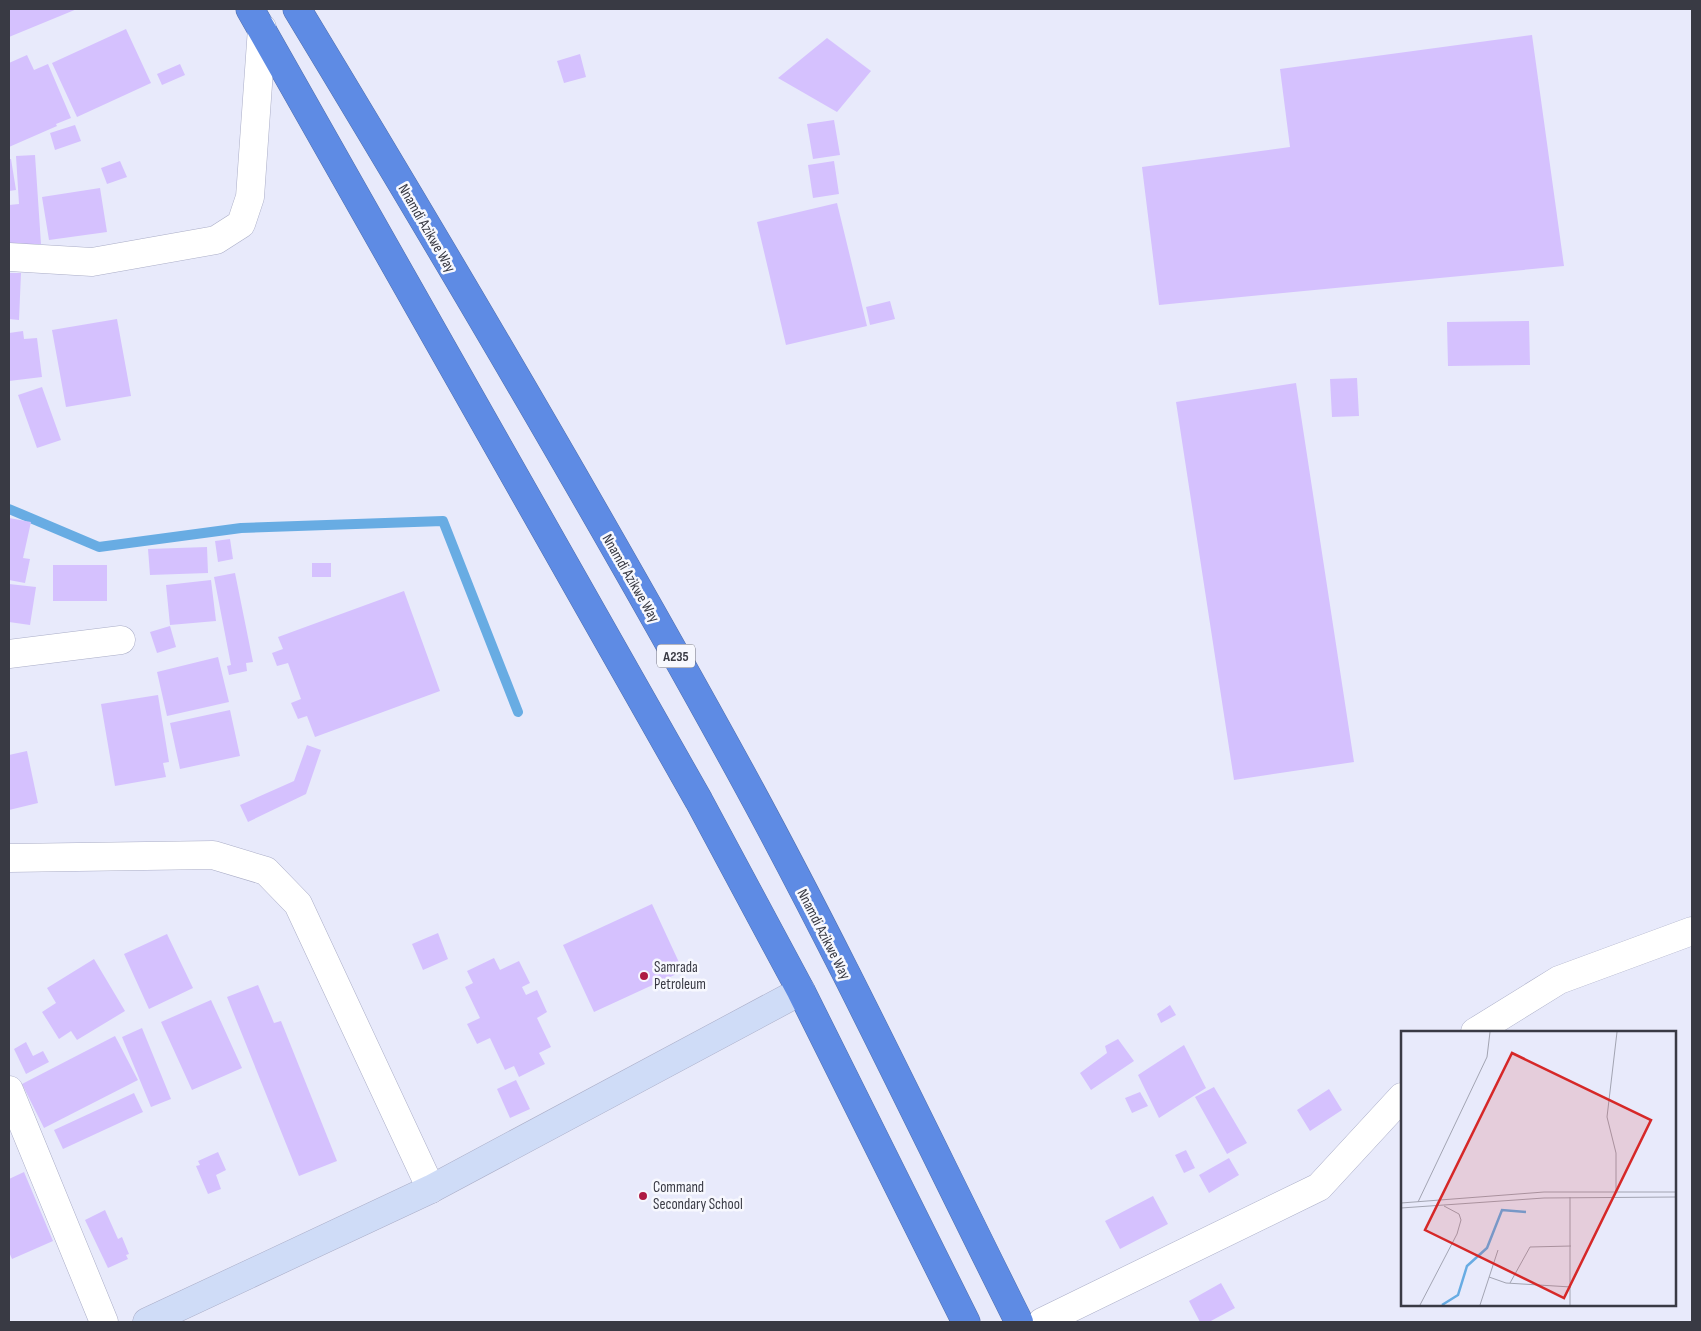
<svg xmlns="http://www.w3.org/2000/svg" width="1701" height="1331" font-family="'Sofia Sans Condensed',sans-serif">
  <rect width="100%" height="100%" fill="#e8eafb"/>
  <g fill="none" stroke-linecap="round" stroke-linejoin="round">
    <path stroke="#68ace3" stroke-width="10" d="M9,509L99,547L241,528L443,521L518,712"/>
  </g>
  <path fill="#d5c1fe" d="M9,9H77L9,37Z
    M126,29L151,83L77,117L52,63Z
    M1532,35L1564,266L1159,305L1142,167L1290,147L1280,69Z
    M827,38L871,71L837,112L778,78Z
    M580,54L586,77L564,83L557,61Z
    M27,55L34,70L48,64L71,118L56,124L57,126L9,147V63Z
    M180,64L185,75L162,85L157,74Z
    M834,120L840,155L813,159L807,124Z
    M75,125L81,141L55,150L50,133Z
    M35,155L41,244H9V205L19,204L16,156Z
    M9,159H11L16,190L9,191Z
    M120,161L127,177L107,184L101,168Z
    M834,161L839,194L813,198L808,165Z
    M100,188L107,232L49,240L42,197Z
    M837,203L867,326L786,345L757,222Z
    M9,273H21L19,320L9,319Z
    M890,301L895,319L870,325L866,307Z
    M117,319L131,396L66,407L52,330Z
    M1529,321L1530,365L1448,366L1447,322Z
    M23,331L24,339L37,338L42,377L9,381V333Z
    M1357,378L1359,416L1332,417L1330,379Z
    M1296,383L1354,762L1234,780L1176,402Z
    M42,387L61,440L37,448L18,395Z
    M9,518L31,522L23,558L30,559L25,583L9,580Z
    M230,539L233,559L218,562L215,541Z
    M207,547L208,573L150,575L148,549Z
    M312,563H331V577H312Z
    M53,565H107V601H53Z
    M235,573L253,662L246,663L247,671L229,675L227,666L231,665L214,577Z
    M211,580L216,621L170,625L166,585Z
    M9,584L36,587L30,625L9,622Z
    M404,591L440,691L315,737L307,716L298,719L291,703L301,699L288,663L277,666L272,653L283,649L278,637Z
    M170,626L176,647L157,653L150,632Z
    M218,657L229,702L167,716L157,672Z
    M158,695L169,762L163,763L166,777L115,786L101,704Z
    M230,710L240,756L180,769L170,723Z
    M307,745L321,750L306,794L248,822L240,805L294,781Z
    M27,751L38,803L9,810V755Z
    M652,904L683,971L594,1012L563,945Z
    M438,933L448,959L423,970L412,944Z
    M167,934L193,988L149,1009L124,954Z
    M494,958L500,970L519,961L530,983L522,987L526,995L537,990L547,1012L537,1018L551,1047L539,1053L545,1064L519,1077L514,1066L505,1070L490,1038L477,1044L467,1024L480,1018L465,987L473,983L467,971Z
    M94,959L125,1011L77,1040L71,1031L59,1039L42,1012L56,1003L47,988Z
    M258,985L274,1023L281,1021L337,1161L299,1176L227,997Z
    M211,1000L242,1068L192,1090L161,1022Z
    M1170,1005L1176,1015L1161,1023L1157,1014Z
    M142,1028L171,1099L151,1107L122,1037Z
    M115,1036L138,1080L44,1128L22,1084Z
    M1118,1039L1134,1061L1091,1090L1080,1073L1107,1053L1105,1046Z
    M26,1042L33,1056L43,1051L49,1062L26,1074L14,1049Z
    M1184,1045L1206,1088L1159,1118L1138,1075Z
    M516,1080L530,1109L510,1118L497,1089Z
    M1214,1087L1247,1143L1227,1154L1195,1097Z
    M1329,1089L1342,1110L1310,1131L1297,1110Z
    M1140,1092L1148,1106L1132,1113L1125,1098Z
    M134,1093L143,1112L63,1149L54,1130Z
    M1186,1150L1195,1168L1184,1173L1175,1155Z
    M218,1152L226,1170L216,1175L221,1189L208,1194L196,1166L200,1165L198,1161Z
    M1229,1158L1239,1175L1209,1193L1199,1175Z
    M24,1172L53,1241L12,1259L9,1252V1179Z
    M1153,1196L1168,1224L1120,1249L1105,1221Z
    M105,1210L118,1239L122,1237L129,1254L126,1255L128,1259L108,1268L85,1220Z
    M1221,1283L1235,1308L1209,1322H1200L1189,1301Z"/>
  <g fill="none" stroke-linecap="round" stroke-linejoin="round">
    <g stroke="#aaadc7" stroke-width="29">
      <path id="street" d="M9,257L92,262L216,240L241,224L250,197L262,28
        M9,654L121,640
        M9,858L213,855L266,871L298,904L431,1189
        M1475,1032L1559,980L1692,931
        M9,1090L104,1322
        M1042,1322L1319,1187L1402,1097"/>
    </g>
    <g stroke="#aaadc7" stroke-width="29">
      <path id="secondary" d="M147,1322L431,1189L801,991"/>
    </g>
    <g stroke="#516fac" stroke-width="29">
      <path id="highway" d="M250,9L699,801L801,991L966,1322
        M297,9C449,260 599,514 740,771C839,952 927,1138 1019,1322"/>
    </g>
    <use href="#street" stroke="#fff" stroke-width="28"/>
    <use href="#secondary" stroke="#cfdcf7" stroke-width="28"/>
    <use href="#highway" stroke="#5e8be4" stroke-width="28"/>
  </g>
  <g fill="#ae1b43" stroke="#f7f8fe" stroke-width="2">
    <circle cx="644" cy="976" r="5"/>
    <circle cx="643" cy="1196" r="5"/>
  </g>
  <g text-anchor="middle" stroke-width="5" stroke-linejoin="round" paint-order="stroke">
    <rect fill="#f7f8fe" stroke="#72737c" stroke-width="1" x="657" y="644.5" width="38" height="23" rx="4"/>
    <g font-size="14" font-weight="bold" fill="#393a44">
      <text x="676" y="661">A235</text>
    </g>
    <g font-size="15" fill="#393a44" stroke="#f7f8fe">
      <text transform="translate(427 228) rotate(60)" y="5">Nnamdi Azikwe Way</text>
      <text transform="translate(631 578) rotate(60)" y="5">Nnamdi Azikwe Way</text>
      <text transform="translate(824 934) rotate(63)" y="5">Nnamdi Azikwe Way</text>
    </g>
    <g font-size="15" fill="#393a44" stroke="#f7f8fe" text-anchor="start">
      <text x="654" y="972">Samrada<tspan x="654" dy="17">Petroleum</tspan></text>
      <text x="653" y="1192">Command<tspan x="653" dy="17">Secondary School</tspan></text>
    </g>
  </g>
  <g transform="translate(1401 1031)">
    <rect width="275" height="275" fill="#e8eafb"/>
    <path fill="none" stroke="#68ace3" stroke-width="2.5" d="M41,274L57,264L66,235L86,217L101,179L125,181"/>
    <path fill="none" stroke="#a2a4b2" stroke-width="1" d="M215,160V122L206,86L216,1M169,166V274M17,171L86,26L89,1M0,172L143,161H275M0,177L143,167L275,166M88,246L105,252L170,256M109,252L129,216L170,215M19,274L56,203L60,189L58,183L43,175M79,274L97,219"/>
    <path fill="#d62828" fill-opacity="0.15" stroke="#d62828" stroke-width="2.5" d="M111,22L250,89L163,267L24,199Z"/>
    <rect width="275" height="275" fill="none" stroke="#393a44" stroke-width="2.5"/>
  </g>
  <rect width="1701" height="1331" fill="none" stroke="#393a44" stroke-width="20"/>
</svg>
